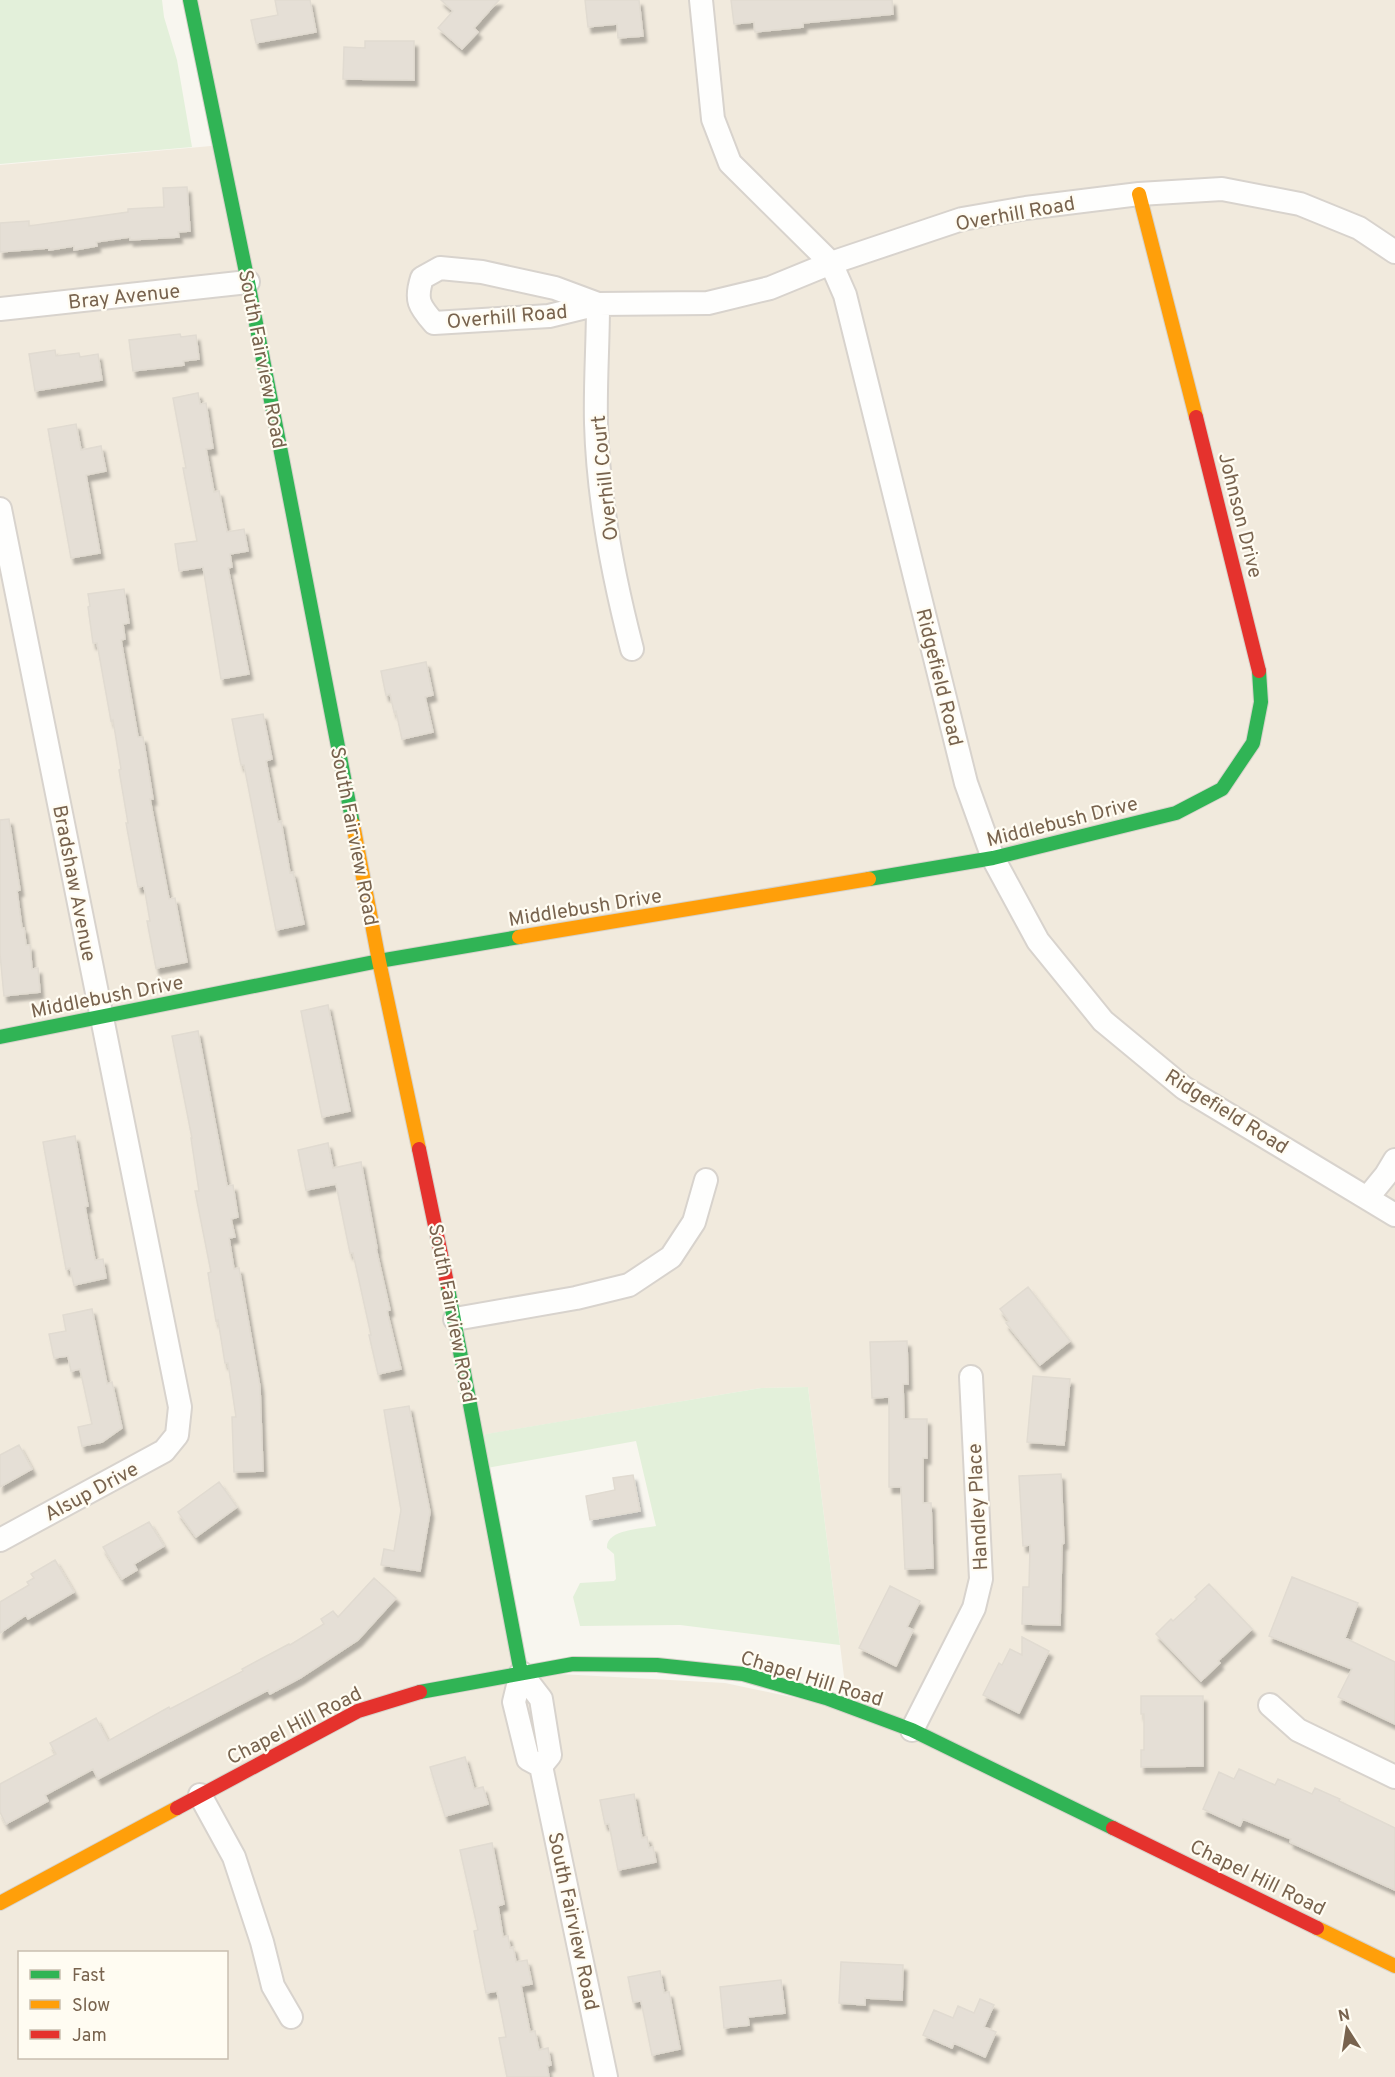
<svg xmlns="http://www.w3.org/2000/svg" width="1395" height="2077" font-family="Overpass,sans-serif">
  <defs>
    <filter id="shadow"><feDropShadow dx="3.5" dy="6" stdDeviation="1.5" flood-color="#0004"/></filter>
  </defs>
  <rect width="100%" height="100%" fill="#f8f6ef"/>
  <path fill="#f1eadd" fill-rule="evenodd" d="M194,0H1395V2077H0V165L222,145ZM808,1387L848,1709L725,1683L523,1672L481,1435L761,1388ZM20,1952H226V2058H20Z"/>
  <path fill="#e3f0da" d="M0,0H162L164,17L177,60L192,147L0,164Z
    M808,1387L840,1645L680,1625L580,1626L573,1597L580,1583L614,1581L616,1579L614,1554L607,1548C606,1529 642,1529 656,1526L636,1441L487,1468L480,1435L761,1388Z"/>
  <path fill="#e5dfd6" stroke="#e1dbd1" stroke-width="1.5" filter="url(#shadow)" d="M275,0H310L316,32L256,43L251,20L278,15Z
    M441,0H499L474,28L478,32L462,49L438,28L453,11Z
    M585,0H639L643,36L618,38L617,24L588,27Z
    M731,0H892L893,14L803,23V27L755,32L754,22L734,24Z
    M365,41H414V80L343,79L344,47L365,48Z
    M187,187L190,231L178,232L179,237L130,240V237L96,242L97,246L74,250V246L49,250V248L0,252V223L29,221V226L128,212V209L164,207L163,188Z
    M180,334L181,337L196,335L199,359L183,361L184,365L133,371L129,340Z
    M55,350L56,356L79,353L80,357L98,354L102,380L35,391L29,354Z
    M198,393L200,404L206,403L213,448L206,449L214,492L219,491L227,532L244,529L248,551L230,554L232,567L228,568L249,674L221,679L203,567L179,571L175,544L197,541L183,468H186L173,398Z
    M76,424L81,450L101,446L106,471L86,475L100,553L71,558L48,429Z
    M124,589L129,623L123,624L125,639L121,640L138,737H143L153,799H150L169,899L175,898L187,962L156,968L147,921H150L144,886L138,887L126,823H128L119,770L121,769L113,720L111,721L97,643H93L88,607L90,606L88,594Z
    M426,662L433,695L425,697L433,732L402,739L396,711L394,712L390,694L386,695L381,671Z
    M263,714L272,759L266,761L278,822L281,821L290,873L293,872L304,924L276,930L244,765H241L232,719Z
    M9,819L20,890L17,891L22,928H24L26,945H30L32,969L38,968L40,992L4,996L0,954V820Z
    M328,1005L350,1111L322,1117L301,1011Z
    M198,1031L227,1186L233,1185L238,1217L231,1219L235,1237L229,1238L234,1269L239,1268L260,1387L263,1471L234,1472L232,1417H236L228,1363H225L218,1320L216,1321L208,1273L211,1272L195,1191H199L191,1138H192L172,1036Z
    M75,1136L88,1206L85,1207L95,1260L103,1259L106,1278L74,1285L70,1268L66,1269L43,1142Z
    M328,1143L333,1168L361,1162L377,1248H376L390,1310L387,1311L401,1369L378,1374L369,1335H371L353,1253H350L336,1184L306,1190L298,1150Z
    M1028,1287L1070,1341L1040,1365L1006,1323L1009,1321L1000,1309Z
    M92,1309L107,1384L112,1382L122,1428L102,1442L82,1446L78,1427L92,1424L80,1369L71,1371L68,1356L54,1358L49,1334L66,1331L63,1315Z
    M907,1341L908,1384H903L904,1419H927V1458H923V1503H931L933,1568L905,1569L901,1487H889V1397L872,1398L870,1342Z
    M1033,1376L1070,1379L1064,1445L1027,1442Z
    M409,1406L430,1512L420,1571L381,1565L384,1549L394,1551L401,1510L384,1410Z
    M19,1445L32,1469L0,1487V1455Z
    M1061,1474L1064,1543L1062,1544L1060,1625L1022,1624L1023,1587H1029L1030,1545L1023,1546L1019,1476Z
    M633,1475L640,1511L590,1520L586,1496L615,1490L613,1478Z
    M219,1482L237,1507L196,1537L178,1512Z
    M149,1522L164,1546L134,1564L137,1570L122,1579L103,1547Z
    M55,1560L74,1592L28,1619L26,1615L0,1633V1602L29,1585L27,1582L34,1578L31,1574Z
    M1292,1577L1358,1603L1345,1638L1395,1662V1724L1338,1697L1352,1669L1269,1636Z
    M374,1578L396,1598L358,1640L300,1678L270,1694L268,1690L98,1779L93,1769L45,1795L48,1801L6,1824L0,1812V1784L56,1754L50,1743L96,1718L108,1741L169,1707L170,1709L243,1671L242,1669L289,1644L290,1645L324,1624L321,1619L333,1611L338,1617Z
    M1209,1584L1252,1629L1218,1661L1220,1663L1201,1681L1156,1634L1171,1619L1173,1621L1197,1599L1195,1597Z
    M890,1586L920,1601L907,1627L913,1630L896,1666L859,1648Z
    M1022,1637L1049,1651L1019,1713L983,1695L999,1663L1002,1665L1010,1649L1022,1655Z
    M1141,1696H1203V1766L1141,1767V1750H1144V1714H1141Z
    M465,1757L474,1789L483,1787L488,1804L445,1816L430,1767Z
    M1239,1769L1275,1785L1278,1779L1312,1794L1315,1788L1340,1799L1339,1801L1395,1828V1890L1290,1842L1291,1839L1243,1819L1240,1826L1203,1809L1219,1772L1234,1779Z
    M634,1794L642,1838L647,1837L649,1848L653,1847L656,1862L618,1870L609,1824H605L600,1800Z
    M492,1843L504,1904L498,1906L503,1937L508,1936L510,1948L513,1947L516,1962L527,1960L532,1984L521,1986L530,2032L535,2031L539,2050L548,2048L551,2065L547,2066L549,2077H507L499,2038L506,2037L497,1991L486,1993L474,1931L478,1930L460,1850Z
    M841,1962L903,1965L902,2000L865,1998V2005L839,2003Z
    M660,1971L664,1993L669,1992L680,2049L652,2055L641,2001L633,2002L628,1977Z
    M781,1980L785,2013L748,2017L749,2025L724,2028L720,1987Z
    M980,1999L994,2005L984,2027L996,2032L985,2057L954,2043L952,2048L923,2035L934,2010L953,2018L958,2006L974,2013Z"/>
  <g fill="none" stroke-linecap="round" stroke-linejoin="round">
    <g stroke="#d8d3cd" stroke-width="26">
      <path id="street" d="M701,0L713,119L730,163L831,263L845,295L966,783L993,858L1038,941L1103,1021L1184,1088L1395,1215
        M598,304L555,288L482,272L440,268L422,278C415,300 419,306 434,323L549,316L598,304L708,303L770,288L831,263L962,219L1026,208L1139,194L1222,189L1300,204L1359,228L1395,252
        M598,304C598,344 595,384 596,423C598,499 613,576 632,649
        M0,309L248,282
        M0,509L180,1407L177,1435L164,1451L0,1540
        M1368,1197L1386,1175L1395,1160
        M455,1319L576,1298L629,1285L671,1257L694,1222L706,1180
        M521,1673L514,1702L528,1759L541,1766
        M521,1673L541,1699L550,1755L541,1766
        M1270,1705L1298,1730L1395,1777
        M912,1730L974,1608L981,1579L971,1377
        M541,1766L606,2077
        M200,1795L234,1857L262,1942L273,1986L291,2017"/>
    </g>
    <g stroke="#d6d2ca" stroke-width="16">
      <path id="fast" d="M190,0L248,282L353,824
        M869,879L993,858L1176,813L1222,789L1253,743L1261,702L1259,671
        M0,1037L379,961L519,937
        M447,1283L521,1673
        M420,1692L573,1664L657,1665L743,1674L826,1698L912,1730L1113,1828"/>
    </g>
    <g stroke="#d6d2ca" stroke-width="16">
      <path id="slow" d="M1139,194L1196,417
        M353,824L379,961L419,1149
        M519,937L869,879
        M0,1903L177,1808
        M1317,1928L1395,1966"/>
    </g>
    <g stroke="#d6d2ca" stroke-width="16">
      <path id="jam" d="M1196,417L1259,671
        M419,1149L447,1283
        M177,1808L358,1711L420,1692
        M1113,1828L1317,1928"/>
    </g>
    <use href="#street" stroke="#fefefd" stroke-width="22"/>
    <use href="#fast" stroke="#30b455" stroke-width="14"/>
    <use href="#slow" stroke="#ff9f0a" stroke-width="14"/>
    <use href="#jam" stroke="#e5322d" stroke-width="14"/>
  </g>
  <g text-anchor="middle" stroke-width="4.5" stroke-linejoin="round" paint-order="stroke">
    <g font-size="20" fill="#78634e" stroke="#fffcf2">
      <text transform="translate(1015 213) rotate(-10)" y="7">Overhill Road</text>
      <text transform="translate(124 296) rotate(-6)" y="7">Bray Avenue</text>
      <text transform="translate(507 316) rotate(-5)" y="7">Overhill Road</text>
      <text transform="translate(263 359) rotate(79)" y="7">South Fairview Road</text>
      <text transform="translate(604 478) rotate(-96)" y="7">Overhill Court</text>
      <text transform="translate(1241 515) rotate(76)" y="7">Johnson Drive</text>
      <text transform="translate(940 677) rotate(76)" y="7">Ridgefield Road</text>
      <text transform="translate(1062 821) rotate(-14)" y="7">Middlebush Drive</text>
      <text transform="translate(355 836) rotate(79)" y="7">South Fairview Road</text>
      <text transform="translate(75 883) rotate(79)" y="7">Bradshaw Avenue</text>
      <text transform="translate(585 907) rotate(-9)" y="7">Middlebush Drive</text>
      <text transform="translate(107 996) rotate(-11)" y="7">Middlebush Drive</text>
      <text transform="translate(1227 1111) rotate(32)" y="7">Ridgefield Road</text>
      <text transform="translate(453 1313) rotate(79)" y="7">South Fairview Road</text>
      <text transform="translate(91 1491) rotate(-28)" y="7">Alsup Drive</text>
      <text transform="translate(977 1507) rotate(-93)" y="7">Handley Place</text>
      <text transform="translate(812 1678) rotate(17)" y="7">Chapel Hill Road</text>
      <text transform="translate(294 1725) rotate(-27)" y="7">Chapel Hill Road</text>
      <text transform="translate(1258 1877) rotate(26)" y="7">Chapel Hill Road</text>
      <text transform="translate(574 1921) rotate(78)" y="7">South Fairview Road</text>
    </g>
  </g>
  <rect x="18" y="1951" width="210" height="108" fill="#fffcf2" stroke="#c9bfb0" stroke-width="1.5"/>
  <rect x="30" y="1970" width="30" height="9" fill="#30b455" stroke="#c9bfb0" stroke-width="1.5"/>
  <text x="72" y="1981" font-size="18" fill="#78634e">Fast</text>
  <rect x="30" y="2000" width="30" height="9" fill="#ff9f0a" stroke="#c9bfb0" stroke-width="1.5"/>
  <text x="72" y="2011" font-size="18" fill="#78634e">Slow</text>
  <rect x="30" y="2030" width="30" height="9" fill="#e5322d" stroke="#c9bfb0" stroke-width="1.5"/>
  <text x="72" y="2041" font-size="18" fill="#78634e">Jam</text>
  <g transform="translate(1347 2029) rotate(348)" stroke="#fffcf2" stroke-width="4.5" paint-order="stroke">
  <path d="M0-4.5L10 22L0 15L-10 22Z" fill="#78634e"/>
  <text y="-9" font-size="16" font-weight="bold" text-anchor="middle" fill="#78634e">N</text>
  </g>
</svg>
